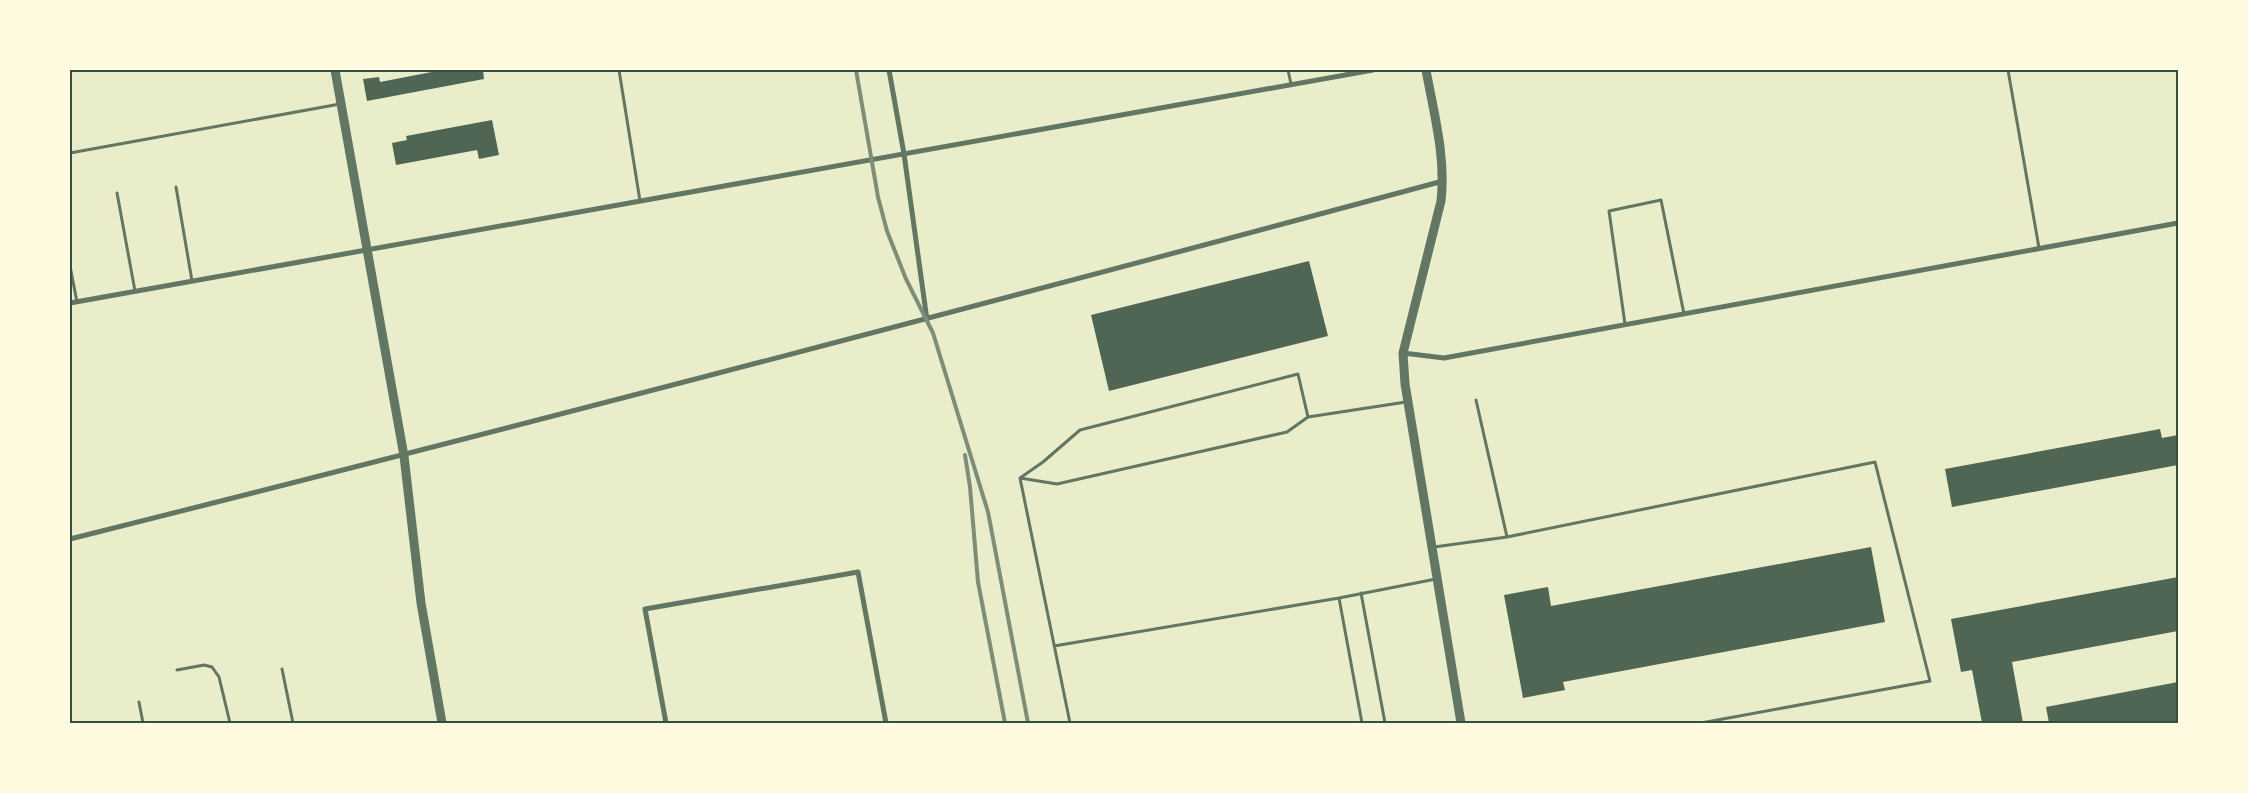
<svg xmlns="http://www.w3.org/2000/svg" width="2248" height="793" font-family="Merriweather,serif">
  <rect width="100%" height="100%" fill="#e9edc9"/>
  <path fill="#4f6655" d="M442,70H483L484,79L367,101L363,79L379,77L380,82Z
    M492,120L499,155L479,159L477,150L396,165L392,143L407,140L406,136Z
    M1309,261L1328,336L1109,391L1091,315Z
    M2160,429L2162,438L2178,435V465L1952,507L1945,469Z
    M1871,547L1885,622L1563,682L1565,690L1523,698L1504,595L1548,587L1551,606Z
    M2178,577V631L2012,662L2023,723H1982L1972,670L1961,672L1951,619Z
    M2178,682V723H2049L2046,707Z"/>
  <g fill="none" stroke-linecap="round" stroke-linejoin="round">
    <path stroke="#617663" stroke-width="3" d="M619,70L640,201
      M1288,70L1291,84
      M2008,70L2039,248
      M70,153L340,104
      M176,187L192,281
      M117,193L135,291
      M70,266L77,302
      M1625,324L1609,211L1661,200L1684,314
      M1020,478L1057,484L1287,432L1308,417
      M1507,537L1875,462L1930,681L1701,723
      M1434,547L1507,537L1476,400
      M1361,593L1385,723
      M1339,598L1436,579
      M1054,646L1339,598L1362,723
      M282,669L293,723
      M177,670L204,665L212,667L219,677L230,723
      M139,702L143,723
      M1070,723L1020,478L1043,462L1080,430L1298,374L1308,417L1406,402"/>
    <path stroke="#617663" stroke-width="5" d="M889,70L904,154L927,320
      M70,303L1373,70
      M1403,353L1444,358L2178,223
      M70,539C529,424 986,304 1443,181
      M666,723L645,609L858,572L886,723"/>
    <path stroke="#617663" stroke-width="9" d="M335,70L404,456L421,603L442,723
      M1426,70C1434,114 1446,157 1441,201L1403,353L1405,384L1461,723"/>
    <path stroke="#7c8e77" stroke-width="4" d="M856,70L878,197L887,231L906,279L933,333L988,512L1028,723
      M965,455L970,487L978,582L1005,723"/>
  </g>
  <rect width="2248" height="793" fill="none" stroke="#fefae0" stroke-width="142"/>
  <rect x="71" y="71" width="2106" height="651" fill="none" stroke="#344e41" stroke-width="2"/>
</svg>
